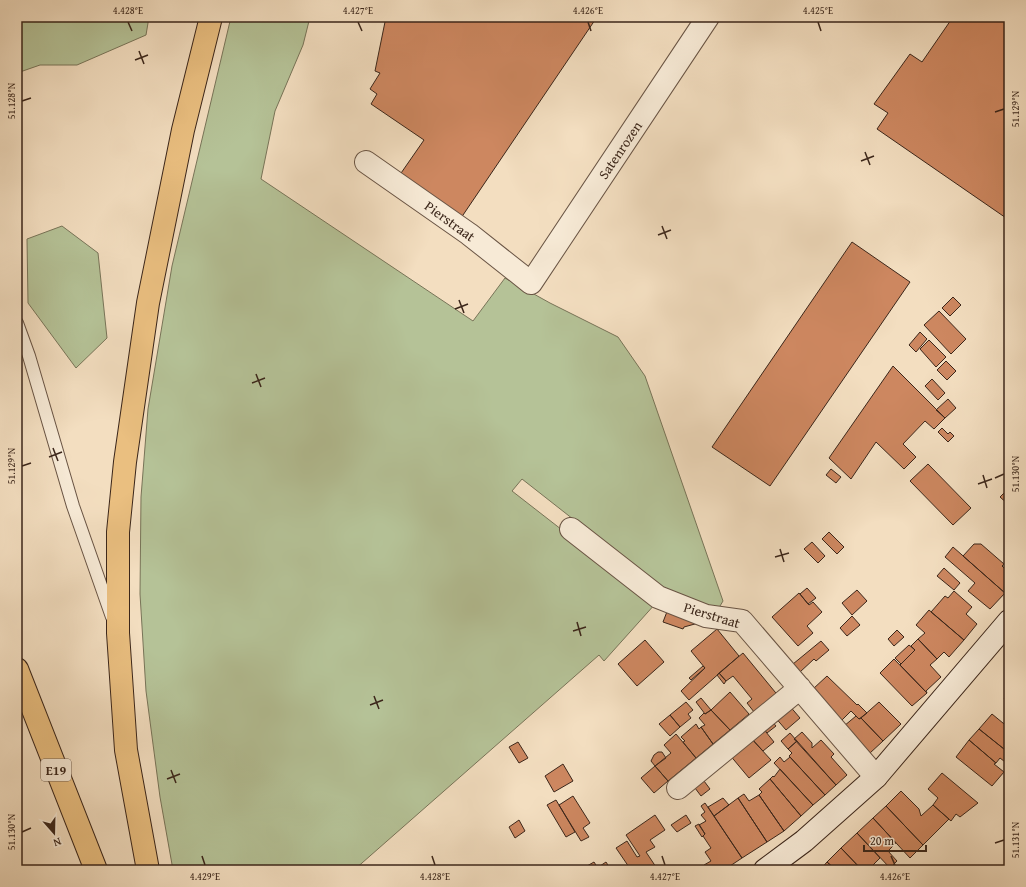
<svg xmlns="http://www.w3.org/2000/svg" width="1026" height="887" font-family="'Gentium Book Plus',serif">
  <rect width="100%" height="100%" fill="#f3dec0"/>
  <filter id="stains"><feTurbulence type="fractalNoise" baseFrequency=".005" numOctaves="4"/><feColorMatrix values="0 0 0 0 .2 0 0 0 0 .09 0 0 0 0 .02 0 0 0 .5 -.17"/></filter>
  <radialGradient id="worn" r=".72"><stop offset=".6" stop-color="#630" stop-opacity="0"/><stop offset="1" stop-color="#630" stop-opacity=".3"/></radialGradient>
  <path fill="#b5c297" stroke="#787458" d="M17,17H149L146,35L77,65H40L17,73Z
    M231,17H310L303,45L275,111L261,179L473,321L505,278L550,303L618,337L645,376L723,601L717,611L671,596L522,479L512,491L656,603L604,661L599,655L354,870H173L160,797L146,691L140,594L141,497L148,409L172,266Z
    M62,226L98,253L107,338L76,368L28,303L27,239Z"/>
  <path fill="#cd8760" stroke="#3b261a" d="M386,17H597L461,218L399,176L424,140L371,104L377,94L370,89L380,73L375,71Z
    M953,17H1009V220L877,129L888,113L874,104L910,54L922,62Z
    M852,242L910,282L770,486L712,447Z
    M953,297L961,305L950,316L942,308Z
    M939,311L966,339L951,354L924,325Z
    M920,332L927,339L916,352L909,345Z
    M929,340L946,357L936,367L920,349Z
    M946,361L956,371L947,380L937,370Z
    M893,366L945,418L934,429L925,421L903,444L916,457L904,469L876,442L851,479L829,458Z
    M932,379L945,393L938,400L925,386Z
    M948,399L956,408L945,418L936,410Z
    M942,428L948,434L950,432L954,436L948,442L938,432Z
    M928,464L971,508L953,525L910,481Z
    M831,469L841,477L836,483L826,475Z
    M1009,488V505L1000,497Z
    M829,532L844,547L837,554L822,539Z
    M812,542L825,556L818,563L804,549Z
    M974,544H981L1004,564L1002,566L1009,573V588L1005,593L963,556Z
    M953,547L1005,593L990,609L968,591L975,583L945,557Z
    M944,568L960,583L954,590L937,576Z
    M807,588L816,598L808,604L800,594Z
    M857,590L867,601L852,615L842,603Z
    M954,591L972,607L966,614L977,624L964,640L931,612L945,596L948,598Z
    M799,593L809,605L813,602L822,612L807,626L813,633L798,646L772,617Z
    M668,609L702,622L684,627L683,629L663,622Z
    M929,610L964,640L949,657L944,652L937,659L918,639L925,633L916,625Z
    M852,616L860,625L847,636L840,628Z
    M717,629L739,656L689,700L681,691L705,668L691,651Z
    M897,630L904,637L894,646L888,639Z
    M918,639L937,659L930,665L941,677L926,691L927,693L900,665L915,650L911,646Z
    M645,640L664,662L637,686L618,664Z
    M821,641L829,650L816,661L814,659L800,672L793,664Z
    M909,645L915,650L901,664L895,658Z
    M743,653L780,698L758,717L747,703L752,699L733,676L726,681L719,673Z
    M894,659L927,693L912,706L880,673Z
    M703,666L705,668L691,680L689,678Z
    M719,673L726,681L724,684L717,675Z
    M827,676L857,705L858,704L867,713L859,719L851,711L841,721L813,689Z
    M730,692L749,714L730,730L711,710Z
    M1009,692V703L1004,699Z
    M701,698L711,710L705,714L696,702Z
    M686,702L693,710L688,714L691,718L680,727L670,715Z
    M879,702L901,724L883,741L861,718Z
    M788,704L800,718L786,730L774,716Z
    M711,710L730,730L713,744L701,727L705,725L699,718L704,713L705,714Z
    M992,714L1009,728V753L979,729Z
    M670,715L680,727L670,736L659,724Z
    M856,716L859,719L861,718L883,741L870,753L844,726Z
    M770,719L776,726L767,733L761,726Z
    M696,724L699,729L701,727L713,744L696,758L683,742L685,741L681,737Z
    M762,727L774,742L763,751L750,737Z
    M979,729L1009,753V765L1000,758L996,763L969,740Z
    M802,732L812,743V748L821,740L834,754L831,757L847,775L836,785L794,739Z
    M790,733L797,741L788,749L781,741Z
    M676,734L696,758L668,781L655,766L671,753L664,745Z
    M750,737L771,760L749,778L729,754Z
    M969,740L996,763L994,764L1004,772L992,786L956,757Z
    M797,741L836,785L825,795L789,756L792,753L788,749Z
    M518,742L528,758L519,763L509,747Z
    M658,752H662L666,758L655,766L651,761L654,755Z
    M780,757L784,762L790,757L825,795L813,805L774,763Z
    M563,764L573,781L554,792L545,776Z
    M655,766L668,781L654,793L641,778Z
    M780,769L813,805L801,816L770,779L773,776L774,777Z
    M942,773L978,803L960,817L956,814L951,821L933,805L938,798L928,789Z
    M770,779L801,816L784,831L759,795L762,792L759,789Z
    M704,781L710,789L701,796L695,788Z
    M901,791L919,809L921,816L933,805L949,819L923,845L886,806Z
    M744,794L749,801L759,795L784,831L767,842L738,798Z
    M573,796L590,823L583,828L589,837L581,841L559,805Z
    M723,798L729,805L714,816L708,807Z
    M738,798L767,842L742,858L714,816Z
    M556,800L575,832L566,837L547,805Z
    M705,803L742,858L724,870H707L704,865L711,861L705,852L711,848L703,836L705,834L699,825L706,821L701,815L705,812L701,806Z
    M886,806L923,845L910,858L873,818Z
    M655,815L665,830L650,840L655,847L646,852L658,870H631L616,848L627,841L637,857L640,856L626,835Z
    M686,815L691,823L677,832L671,825Z
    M873,818L896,843L888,851L897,861L890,868L857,833Z
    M519,820L525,831L515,838L509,827Z
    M699,824L705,834L702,837L695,826Z
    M857,833L880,858L868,870H862L841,848Z
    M841,848L862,870H836L827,862Z
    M594,862L599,870H580Z
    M606,862L611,870H599L597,868Z
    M827,862L836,870H820Z"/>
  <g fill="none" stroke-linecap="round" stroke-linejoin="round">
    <g stroke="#695444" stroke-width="14">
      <path id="lane" d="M17,323L29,356L73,506L112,617"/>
    </g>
    <g stroke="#695444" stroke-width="24">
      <path id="street" d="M366,162L469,234L531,283L708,17
        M571,529L658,597L706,616L742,621L876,777
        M678,788L800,688"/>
    </g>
    <g stroke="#3b261a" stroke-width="24">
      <path id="secondary" d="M765,870L804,841L876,777L1009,621"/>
    </g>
    <g stroke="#3b261a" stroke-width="24">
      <path id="highway" d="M17,669L96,870
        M148,870L126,750L118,633V532L125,462L148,303L183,130L211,17"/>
    </g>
    <use href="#lane" stroke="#f7ead6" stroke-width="12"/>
    <use href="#street" stroke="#f7ead6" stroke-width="22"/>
    <use href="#secondary" stroke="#f7ead6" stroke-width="22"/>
    <use href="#highway" stroke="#eabf80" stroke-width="22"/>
  </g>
  <path fill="none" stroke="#3b261a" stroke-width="1.5" d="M128,22L132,31M358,22L362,31M588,22L591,31M818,22L821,31M139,51L144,64M135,60L148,55M22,101L31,98M995,112L1004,109M865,152L870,165M861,161L874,156M662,226L667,239M658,235L671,230M459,300L464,313M455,309L468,304M256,374L261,387M252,383L265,378M53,448L58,461M49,457L62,452M22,466L31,463M983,475L987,488M995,478L1004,474M978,484L992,479M780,549L784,562M775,557L789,553M577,622L581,636M573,631L586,627M374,696L379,709M370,705L383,700M171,770L176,783M167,779L180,774M22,832L31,828M995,843L1004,840M202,856L205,865M432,856L435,865M662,856L665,865M891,856L895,865"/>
  <g text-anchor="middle" stroke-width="3.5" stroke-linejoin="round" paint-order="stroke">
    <rect fill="#f7ead6" stroke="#736152" stroke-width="1" x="41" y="759" width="30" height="22" rx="3"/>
    <g font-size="13" font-weight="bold" fill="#3b261a">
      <text x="56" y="775">E19</text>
    </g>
    <g font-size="14" fill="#3b261a" stroke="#f7ead6">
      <text transform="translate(620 150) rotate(-56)" y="5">Satenrozen</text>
      <text transform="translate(450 221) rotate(36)" y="5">Pierstraat</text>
      <text transform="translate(712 615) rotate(17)" y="5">Pierstraat</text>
    </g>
  </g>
  <rect width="1026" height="887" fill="none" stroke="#f3dec0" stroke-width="44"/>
  <g transform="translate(54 833) rotate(160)" stroke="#f7ead6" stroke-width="3" paint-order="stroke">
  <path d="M0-3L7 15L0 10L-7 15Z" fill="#3b261a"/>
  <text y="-6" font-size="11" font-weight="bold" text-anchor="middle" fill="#3b261a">N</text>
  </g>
  <path d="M864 845v6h62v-6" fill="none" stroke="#3b261a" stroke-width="2"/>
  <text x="870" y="845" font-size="12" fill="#3b261a" stroke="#f7ead6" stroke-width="3" paint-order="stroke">20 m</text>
  <rect x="22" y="22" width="982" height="843" fill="none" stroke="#3b261a" stroke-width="1.5"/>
  <g font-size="10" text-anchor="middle" fill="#3b261a">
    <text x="128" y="14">4.428°E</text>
    <text x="358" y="14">4.427°E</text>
    <text x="588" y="14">4.426°E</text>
    <text x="818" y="14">4.425°E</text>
    <text transform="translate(11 101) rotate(-90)" y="4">51.128°N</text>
    <text transform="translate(1015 109) rotate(-90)" y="4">51.129°N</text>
    <text transform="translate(11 466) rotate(-90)" y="4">51.129°N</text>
    <text transform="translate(1015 474) rotate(-90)" y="4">51.130°N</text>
    <text transform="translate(11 832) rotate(-90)" y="4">51.130°N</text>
    <text transform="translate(1015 840) rotate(-90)" y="4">51.131°N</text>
    <text x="205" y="880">4.429°E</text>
    <text x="435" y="880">4.428°E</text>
    <text x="665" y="880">4.427°E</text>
    <text x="895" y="880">4.426°E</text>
  </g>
  <rect width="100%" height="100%" filter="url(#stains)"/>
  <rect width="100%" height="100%" fill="url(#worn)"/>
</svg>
